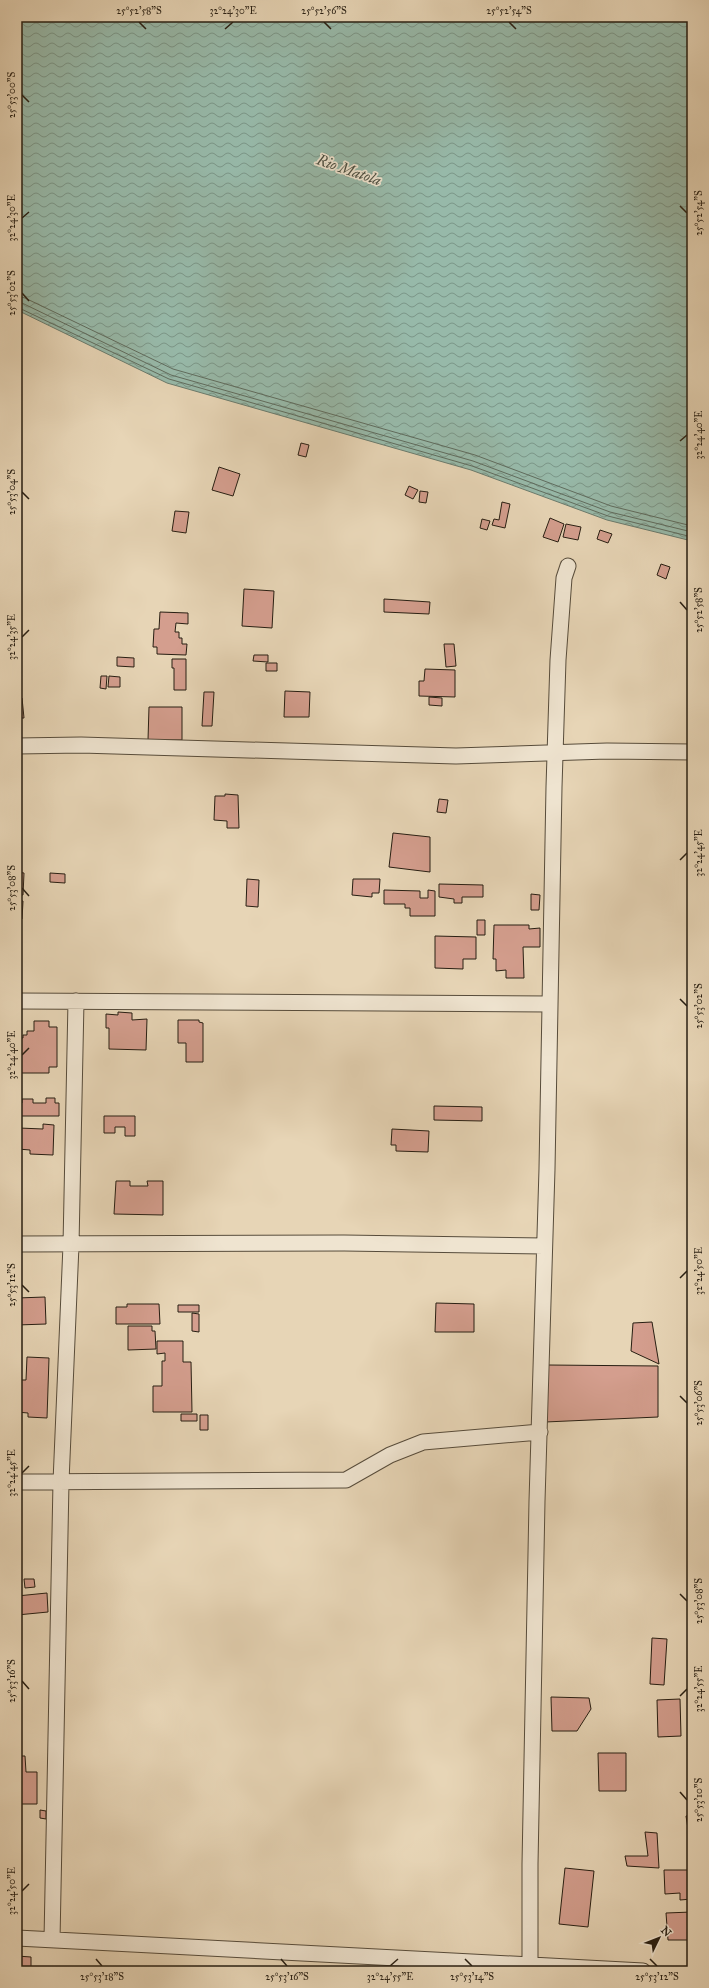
<svg xmlns="http://www.w3.org/2000/svg" width="709" height="1988" font-family="'IM FELL Great Primer',serif">
  <defs>
    <pattern id="water-waves" width="16" height="10" patternUnits="userSpaceOnUse"><rect width="16" height="10" fill="#97b9a9"/><path d="M0 5q4-4 8 0t8 0" fill="none" stroke="#7b9688"/></pattern>
  </defs>
  <rect width="100%" height="100%" fill="#e7d5b6"/>
  <filter id="stains"><feTurbulence type="fractalNoise" baseFrequency=".005" numOctaves="4"/><feColorMatrix values="0 0 0 0 .2 0 0 0 0 .09 0 0 0 0 .02 0 0 0 .5 -.17"/></filter>
  <radialGradient id="worn" r=".72"><stop offset=".6" stop-color="#630" stop-opacity="0"/><stop offset="1" stop-color="#630" stop-opacity=".3"/></radialGradient>
  <path fill="url(#water-waves)" stroke="#6a7b6d" d="M17,17H692V541L607,520L471,470L167,383L17,310Z"/>
  <g fill="none" stroke-linecap="round" stroke-linejoin="round">
    <path stroke="#5f6c5e" stroke-width="1" d="M17,296L25,298L173,369L475,455L611,506L692,526
      M17,302L22,303L171,375L473,461L610,512L692,532
      M17,307L169,379L472,466L608,516L692,537"/>
  </g>
  <path fill="#d49e8e" stroke="#271e12" d="M301,443L309,445L306,457L298,455Z
    M219,467L240,474L233,496L212,490Z
    M409,486L418,490L413,499L405,495Z
    M420,491L428,492L426,503L419,502Z
    M502,502L510,504L505,528L492,525L494,519L499,520Z
    M175,511L189,512L186,533L172,531Z
    M550,518L564,524L558,542L543,537Z
    M482,519L490,521L487,530L480,528Z
    M566,524L581,527L578,540L563,537Z
    M600,530L612,534L608,543L597,539Z
    M661,564L670,567L666,579L657,575Z
    M244,589L274,591L272,628L242,626Z
    M384,599L430,602L429,614L384,612Z
    M160,612L188,613V624L176,623L175,632H179V638H182V644H187L186,655L157,654V647H153L154,629H159Z
    M444,644H454L456,666L446,667Z
    M254,655H268V662L253,661Z
    M117,657L134,658V667L117,666Z
    M172,659H186V690H174V668H172Z
    M266,663H277V671H266Z
    M425,669L455,670V697L419,696V681H424Z
    M101,676H107L106,689L100,688Z
    M109,676L120,677V687H108Z
    M285,691L310,692L309,717H284Z
    M204,692H214L212,726H202Z
    M429,697L442,698V706L429,705Z
    M17,698H22L24,718H17Z
    M149,707H182V740H148Z
    M225,794L238,795L239,828H227V821L214,820L215,796H225Z
    M439,799L448,800L446,813L437,812Z
    M393,833L430,837V872L389,867Z
    M17,872L24,873L23,895H17Z
    M50,873L65,874V883L50,882Z
    M247,879L259,880L258,907L246,906Z
    M353,879H380L379,893H372V897L352,895Z
    M439,884L483,885V897H462V903H454V899L439,897Z
    M384,890L420,891V898H428V890L435,891V916H410V908H405V904H384Z
    M531,894L540,895L539,910H531Z
    M17,900L23,901L22,919H17Z
    M477,920H485V935H477Z
    M494,925H529V929L540,928V947H523L524,978H506V970L496,971V959H493Z
    M435,936L476,937V959H463V969L435,968Z
    M118,1012L132,1013V1020L147,1019L146,1050L109,1049V1028H106V1014L118,1015Z
    M178,1020H199V1022L203,1023V1062H186V1043H178Z
    M34,1021H49V1027H57V1067H49V1073H17V1037L23,1038V1035H27V1031H34Z
    M46,1098H55V1103H59V1116H17V1103H22V1099H33V1103H46Z
    M434,1106L482,1107V1121L434,1120Z
    M104,1116H135V1136H125V1127H115V1133H104Z
    M43,1124L54,1125L53,1155L30,1154V1150L18,1149L19,1128L43,1129Z
    M392,1129L429,1131L428,1152L396,1151V1145H391Z
    M116,1181H130V1186H148L147,1181H163V1215L114,1214Z
    M45,1297L46,1324L17,1325V1298Z
    M436,1303L474,1304V1332H435Z
    M127,1304H159L160,1324H116V1307H127Z
    M178,1305H199V1312H178Z
    M192,1313L199,1314V1332L192,1331Z
    M652,1322L659,1364L631,1351L633,1323Z
    M128,1326H152V1331H155L156,1349L128,1350Z
    M157,1341H183V1362H191L192,1412H153V1386H162V1361H165V1353L157,1354Z
    M27,1357L49,1358L47,1418L28,1417V1413L17,1412V1380H26Z
    M548,1365L658,1366V1417L545,1422Z
    M181,1414H197V1421H181Z
    M200,1415H208V1430H200Z
    M24,1579H34L35,1587L25,1588Z
    M47,1593L48,1612L17,1615V1596Z
    M652,1638L667,1639L664,1685L650,1684Z
    M551,1697L589,1698L591,1709L577,1731H552Z
    M680,1699L681,1736L658,1737L657,1700Z
    M598,1753H626V1791H599Z
    M17,1756H25L26,1772H37V1804H17Z
    M40,1810L46,1811V1819L40,1818Z
    M692,1815V1840L690,1841L686,1816Z
    M17,1827H19L17,1858Z
    M645,1832L657,1833L659,1868L627,1866L625,1856H648Z
    M565,1868L594,1871L588,1927L559,1924Z
    M664,1870H692V1899L680,1900V1893L665,1894Z
    M692,1912V1940H668L666,1913Z
    M17,1956L31,1957V1971H17Z"/>
  <g fill="none" stroke-linecap="round" stroke-linejoin="round">
    <g stroke="#574c3b" stroke-width="17">
      <path id="minor" d="M17,746L81,745L456,756L607,751L692,752
        M17,1001L549,1004
        M17,1244L344,1243L544,1246
        M17,1482L346,1480L390,1455L423,1442L540,1432
        M17,1938L643,1971
        M52,1940L61,1482L71,1245L76,1001
        M530,1965V1864L537,1501L547,1169L554,787L558,660L564,578L568,566"/>
    </g>
    <use href="#minor" stroke="#efe4d0" stroke-width="15"/>
  </g>
  <path fill="none" stroke="#271e12" stroke-width="1.5" d="M139,22L146,29M324,22L331,29M509,22L516,29M225,29L233,22M22,95L29,102M680,206L687,213M22,218L29,212M22,293L29,301M680,441L687,435M22,492L29,499M680,602L687,610M22,637L29,630M680,860L687,853M22,888L29,896M680,999L687,1006M22,1055L29,1048M680,1278L687,1271M22,1285L29,1292M680,1396L687,1403M22,1473L29,1466M680,1594L687,1601M22,1681L29,1689M680,1696L687,1689M680,1792L687,1800M22,1891L29,1884M96,1959L102,1966M281,1959L287,1966M465,1959L472,1966M650,1959L657,1966M390,1966L398,1959"/>
  <g text-anchor="middle" stroke-width="3.5" stroke-linejoin="round" paint-order="stroke">
    <g font-size="15" font-style="italic" fill="#494c3f" stroke="#efe4d0">
      <text transform="translate(349 170) rotate(19)" y="5">Rio Matola</text>
    </g>
  </g>
  <rect width="709" height="1988" fill="none" stroke="#e7d5b6" stroke-width="44"/>
  <g transform="translate(659 1938) rotate(47)" stroke="#efe4d0" stroke-width="3" paint-order="stroke">
  <path d="M0-3L7 15L0 10L-7 15Z" fill="#271e12"/>
  <text y="-6" font-size="11" font-weight="bold" text-anchor="middle" fill="#271e12">N</text>
  </g>
  <rect x="22" y="22" width="665" height="1944" fill="none" stroke="#271e12" stroke-width="1.5"/>
  <g font-size="10" text-anchor="middle" fill="#271e12">
    <text x="139" y="14">25°52'58"S</text>
    <text x="233" y="14">32°24'30"E</text>
    <text x="324" y="14">25°52'56"S</text>
    <text x="509" y="14">25°52'54"S</text>
    <text transform="translate(11 95) rotate(-90)" y="4">25°53'00"S</text>
    <text transform="translate(698 213) rotate(-90)" y="4">25°52'54"S</text>
    <text transform="translate(11 218) rotate(-90)" y="4">32°24'30"E</text>
    <text transform="translate(11 293) rotate(-90)" y="4">25°53'02"S</text>
    <text transform="translate(698 435) rotate(-90)" y="4">32°24'40"E</text>
    <text transform="translate(11 492) rotate(-90)" y="4">25°53'04"S</text>
    <text transform="translate(698 610) rotate(-90)" y="4">25°52'58"S</text>
    <text transform="translate(11 637) rotate(-90)" y="4">32°24'35"E</text>
    <text transform="translate(698 853) rotate(-90)" y="4">32°24'45"E</text>
    <text transform="translate(11 888) rotate(-90)" y="4">25°53'08"S</text>
    <text transform="translate(698 1006) rotate(-90)" y="4">25°53'02"S</text>
    <text transform="translate(11 1055) rotate(-90)" y="4">32°24'40"E</text>
    <text transform="translate(698 1271) rotate(-90)" y="4">32°24'50"E</text>
    <text transform="translate(11 1285) rotate(-90)" y="4">25°53'12"S</text>
    <text transform="translate(698 1403) rotate(-90)" y="4">25°53'06"S</text>
    <text transform="translate(11 1473) rotate(-90)" y="4">32°24'45"E</text>
    <text transform="translate(698 1601) rotate(-90)" y="4">25°53'08"S</text>
    <text transform="translate(11 1681) rotate(-90)" y="4">25°53'16"S</text>
    <text transform="translate(698 1689) rotate(-90)" y="4">32°24'55"E</text>
    <text transform="translate(698 1800) rotate(-90)" y="4">25°53'10"S</text>
    <text transform="translate(11 1891) rotate(-90)" y="4">32°24'50"E</text>
    <text x="102" y="1980">25°53'18"S</text>
    <text x="287" y="1980">25°53'16"S</text>
    <text x="390" y="1980">32°24'55"E</text>
    <text x="472" y="1980">25°53'14"S</text>
    <text x="657" y="1980">25°53'12"S</text>
  </g>
  <rect width="100%" height="100%" filter="url(#stains)"/>
  <rect width="100%" height="100%" fill="url(#worn)"/>
</svg>
